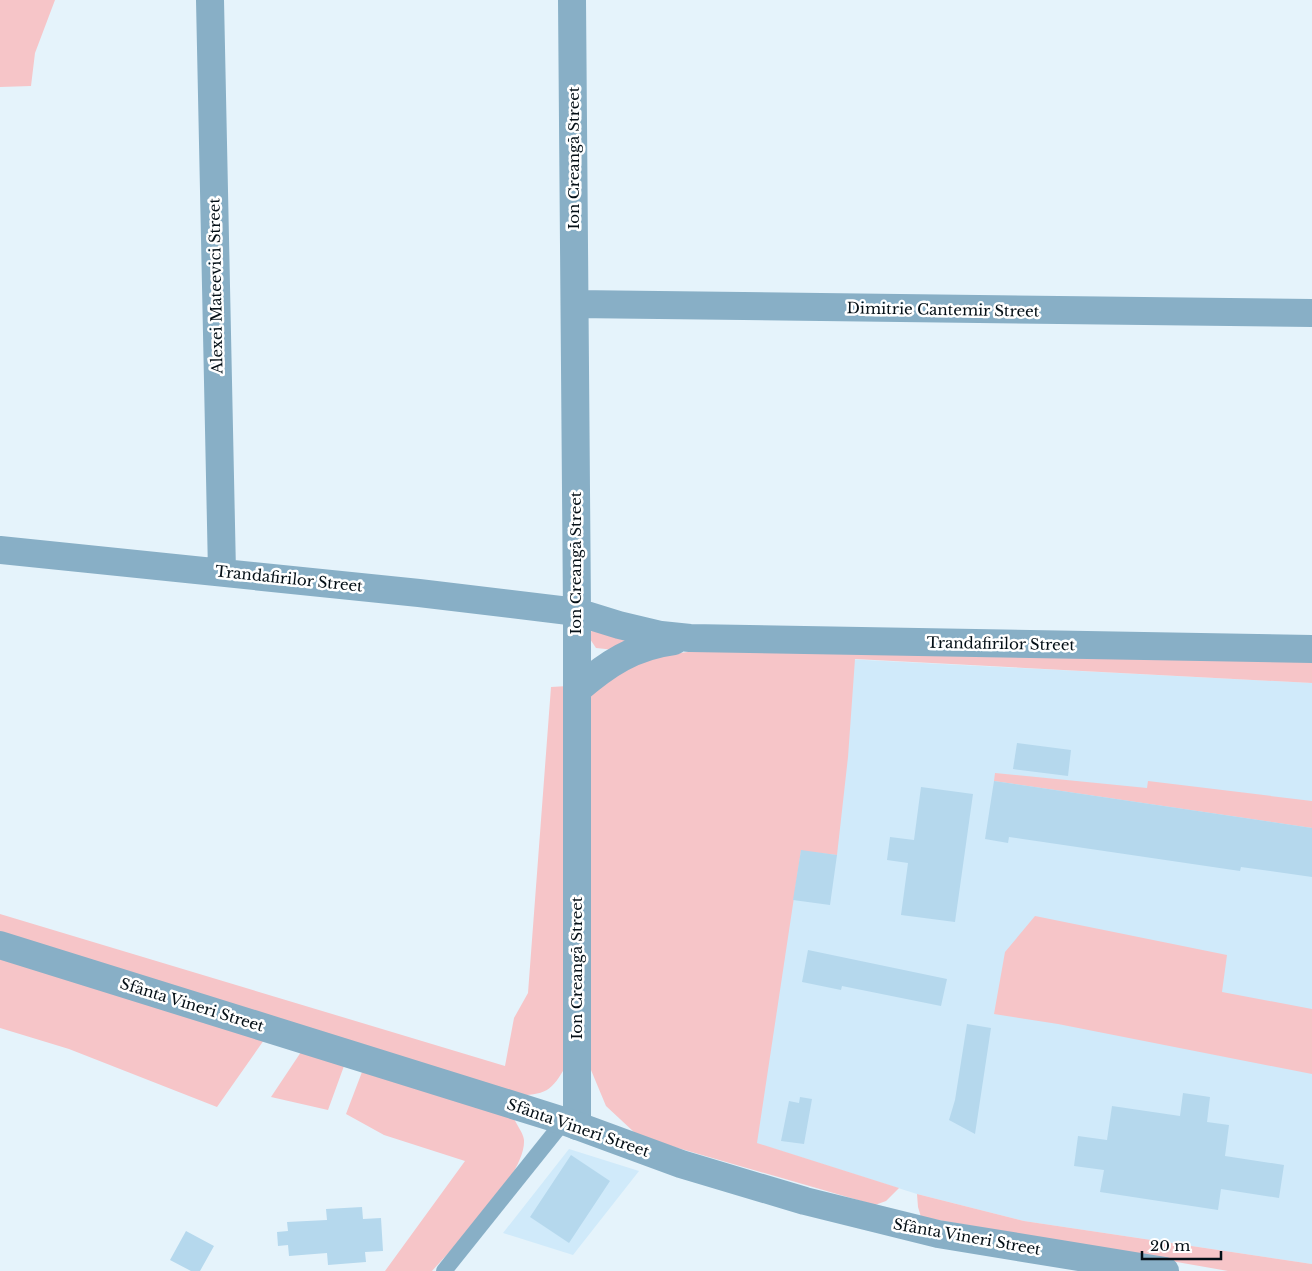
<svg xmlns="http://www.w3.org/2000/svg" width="1312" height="1271" font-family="'Libre Baskerville',serif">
  <rect width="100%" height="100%" fill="#e5f3fb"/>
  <path fill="#d0eafa" d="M826,658L1312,683V1264L1024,1221L917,1194L616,1099Z
    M569,1149L639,1171L573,1255L503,1233Z"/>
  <path fill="#f6c5c8" d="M0,0H55L35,53L31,86L0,87Z
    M592,627L640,641L615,650L596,648L590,639Z
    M708,649L1312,662V683L855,659L848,757L837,855L801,851L757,1143L899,1188L886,1201L875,1205L671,1146L635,1133L606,1106L591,1070L586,710L592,690L646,658Z
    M568,686L567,1064C551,1093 546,1094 514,1096L0,932V914L505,1066L514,1018L528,993L551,687Z
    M995,773L1147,788L1148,781L1312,801V828L994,781Z
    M1035,916L1227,955L1222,992L1312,1009V1074L1058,1024L994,1014L1005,952Z
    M0,959L264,1040L217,1107L69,1049L0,1028Z
    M301,1052L344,1066L328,1110L271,1097Z
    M362,1072L514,1119C517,1125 523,1133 524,1140C526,1175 456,1244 432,1271H385L465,1161L384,1135L346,1114Z
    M917,1194L1024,1221L1312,1264V1271H1228L921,1217L918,1207Z"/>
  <path fill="#b5d8ed" d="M1017,743L1071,750L1068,776L1013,769Z
    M994,781L1312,828V877L1241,867L1240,871L1009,837L1008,843L985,839Z
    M921,787L973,794L955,922L901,915L908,863L887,860L890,837L914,840Z
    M801,850L837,855L830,905L793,900Z
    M808,950L947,979L941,1006L842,986L841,990L802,982Z
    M967,1024L991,1028L975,1134L949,1120L955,1100Z
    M1183,1093L1210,1097L1207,1122L1229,1125L1225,1156L1284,1165L1279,1198L1221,1189L1218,1210L1100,1192L1104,1170L1074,1166L1078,1136L1107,1140L1112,1106L1180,1116Z
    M800,1097L812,1099L804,1144L781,1141L789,1101L799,1103Z
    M571,1155L610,1181L569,1243L530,1217Z
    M362,1207L363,1219L381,1218L383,1251L365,1252L366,1262L328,1265L327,1253L289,1256L288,1245L278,1246L277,1232L288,1231L287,1222L327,1220L326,1209Z
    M186,1231L214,1246L200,1271H191L170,1260Z"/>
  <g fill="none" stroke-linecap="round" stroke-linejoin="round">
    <path stroke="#88afc6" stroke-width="16" d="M444,1271L564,1121"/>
    <path stroke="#88afc6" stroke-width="28" d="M210,0L222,572
      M572,0L577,612V1126
      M575,304L1312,313
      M0,550L419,593L577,612L619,625L661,635L690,638L1312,649
      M577,690C607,664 634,646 674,641"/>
    <path stroke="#88afc6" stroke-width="28" d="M0,945L564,1121L681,1164L805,1201L938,1234L1165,1271"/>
  </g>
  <g text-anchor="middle" stroke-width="5" stroke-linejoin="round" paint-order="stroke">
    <g font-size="15" fill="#040f16" stroke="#fff">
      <text transform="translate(574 158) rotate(-90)" y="5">Ion Creangă Street</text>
      <text transform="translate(216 286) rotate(-91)" y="5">Alexei Mateevici Street</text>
      <text transform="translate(943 310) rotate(1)" y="5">Dimitrie Cantemir Street</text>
      <text transform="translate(576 563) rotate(-90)" y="5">Ion Creangă Street</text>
      <text transform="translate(289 579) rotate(6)" y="5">Trandafirilor Street</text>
      <text transform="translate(1001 644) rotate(1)" y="5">Trandafirilor Street</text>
      <text transform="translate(577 968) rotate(-90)" y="5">Ion Creangă Street</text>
      <text transform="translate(192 1005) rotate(17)" y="5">Sfânta Vineri Street</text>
      <text transform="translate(578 1128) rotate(19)" y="5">Sfânta Vineri Street</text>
      <text transform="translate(967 1237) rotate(10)" y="5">Sfânta Vineri Street</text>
    </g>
  </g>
  <path d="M1142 1251v8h79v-8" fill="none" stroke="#040f16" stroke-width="2.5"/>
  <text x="1150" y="1251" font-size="15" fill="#040f16" stroke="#ffffff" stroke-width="4" paint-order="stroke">20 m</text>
</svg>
